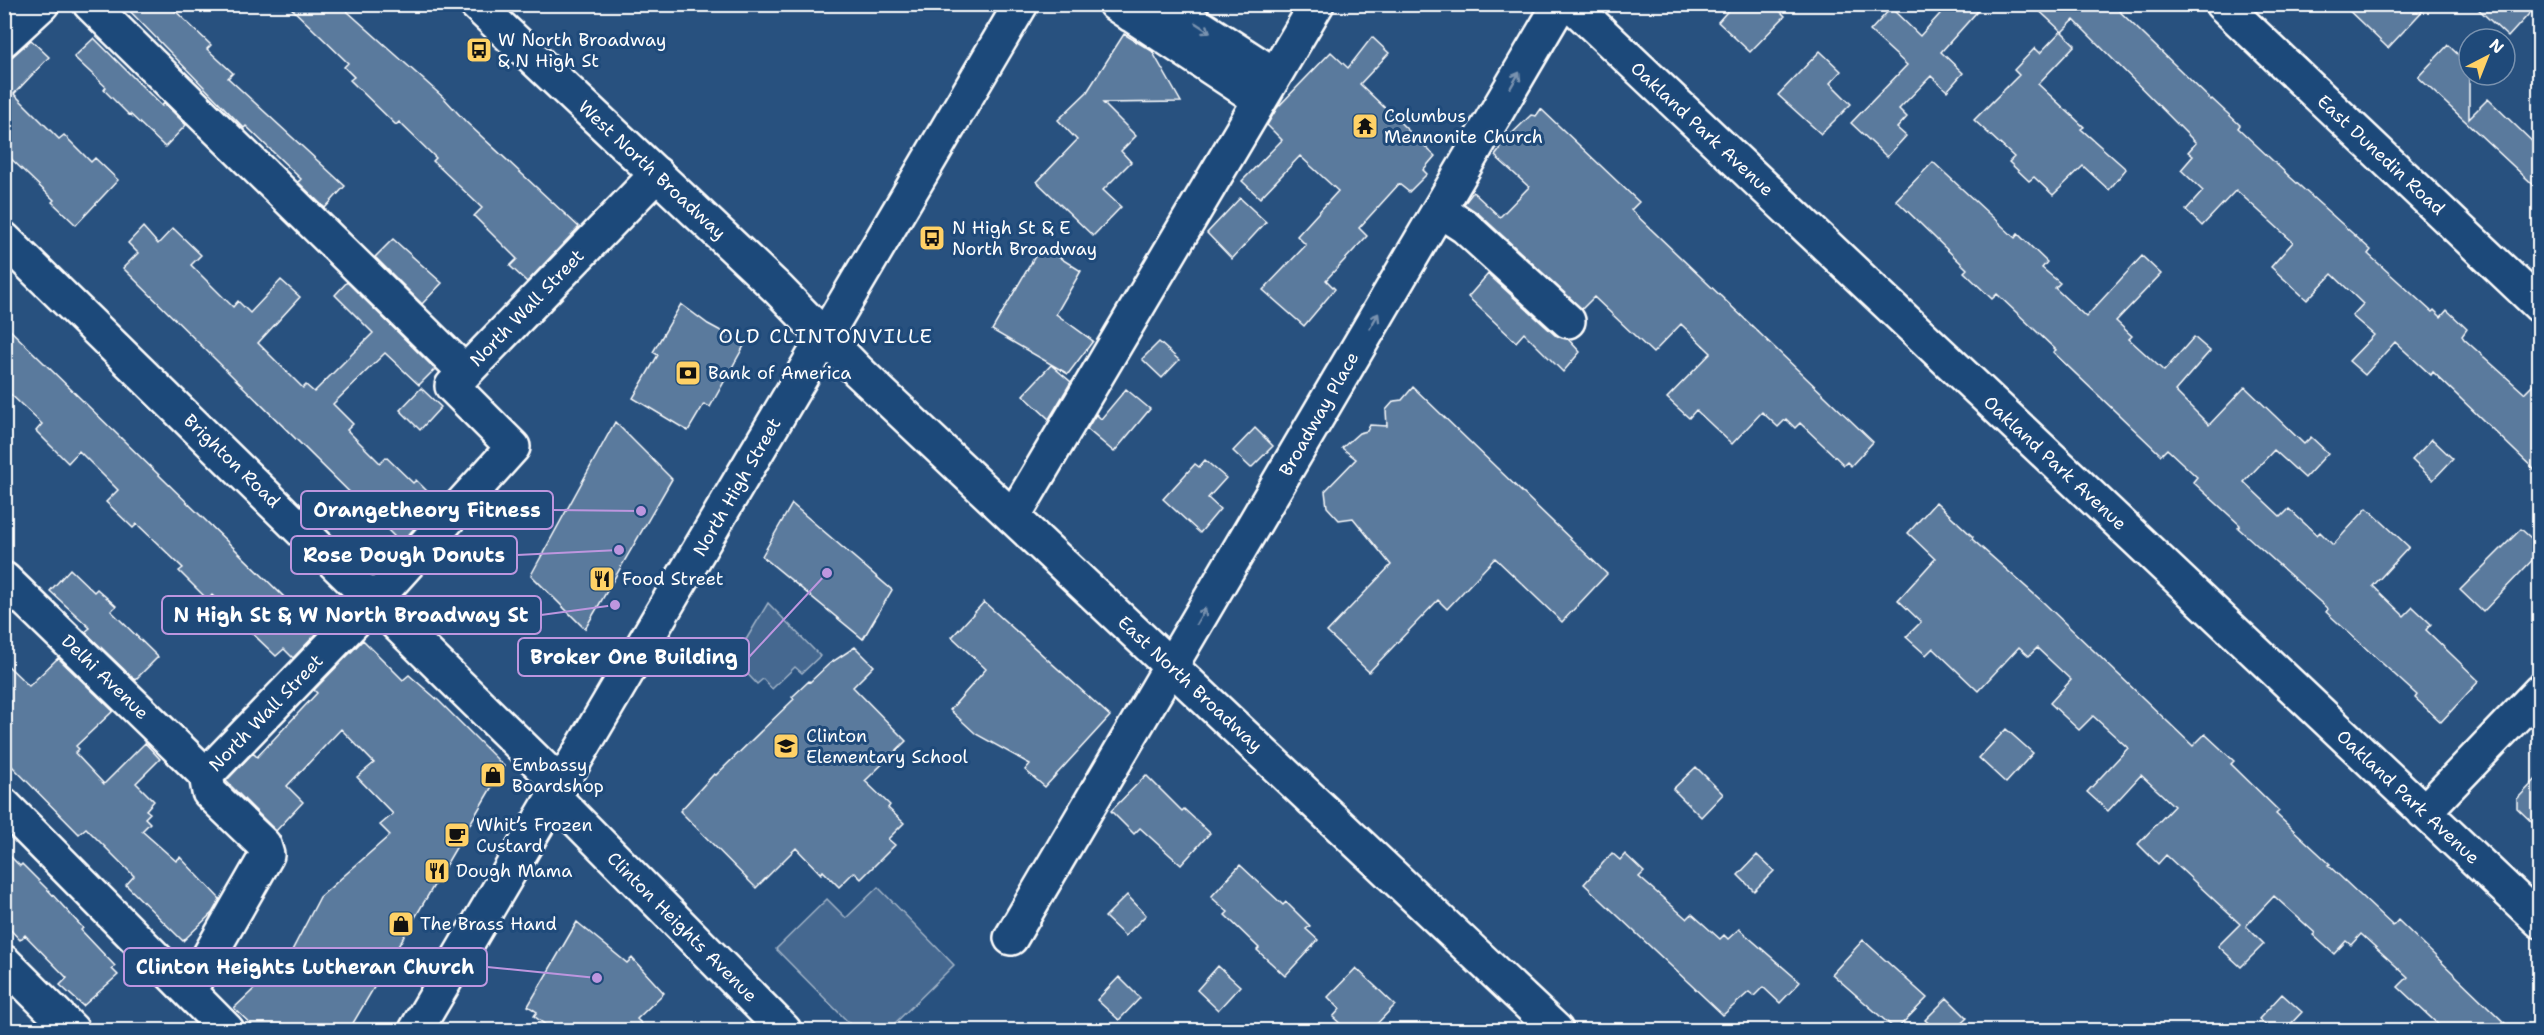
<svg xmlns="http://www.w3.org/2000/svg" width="2544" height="1035" font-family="'Shantell Sans',sans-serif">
  <rect width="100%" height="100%" fill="#28517f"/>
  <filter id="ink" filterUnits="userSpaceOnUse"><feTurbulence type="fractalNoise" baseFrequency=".0167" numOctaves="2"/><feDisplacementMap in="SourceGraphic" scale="12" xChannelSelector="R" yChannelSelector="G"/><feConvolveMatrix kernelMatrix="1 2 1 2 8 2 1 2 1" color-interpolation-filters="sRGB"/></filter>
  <g filter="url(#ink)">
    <path fill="#446890" stroke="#a2b4c8" stroke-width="1.5" d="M768,603L820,656L802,673L795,667L772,689L763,679L757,684L741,667L746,662L738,653Z
      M878,887L954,965L888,1030H856L776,949L827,899L846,918Z"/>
    <path fill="#5a7a9d" stroke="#fff" stroke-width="1.5" d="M123,4H168L211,45L207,49L233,73L228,78L345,186L325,208L298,182L301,179L246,126L244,128Z
      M287,4H339L444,98L466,122L579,227L527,282L510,266L517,259L474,216L482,208L433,161L436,158L399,122L396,125L350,80L354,77L344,67L348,63Z
      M1734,4H1773L1785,16L1750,52L1718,22Z
      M1949,4H1984L1941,52L1963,73L1947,91L1931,76L1899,109L1907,117L1897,128L1906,136L1887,157L1851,123L1907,65L1870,31L1891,8L1920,36Z
      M2032,4H2112L2211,100L2212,99L2240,125L2238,128L2290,177L2371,250L2368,254L2432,312L2434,310L2441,317L2447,310L2467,329L2462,336L2464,339L2524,393L2540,377V475L2433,372L2431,375L2395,342L2365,375L2349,361L2374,335L2352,316L2363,304L2332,274L2307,300L2271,267L2293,242L2236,190L2202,226L2186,210L2203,191L2181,170L2193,156L2188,152L2196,143L2074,20L2062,32L2075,45L2038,84L2084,127L2081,129L2126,169L2109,190L2083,166L2053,195L2034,177L2029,181L2009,162L2014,157L1974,120L2019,75L2014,70L2035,48L2040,53L2061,31Z
      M2342,4H2429L2388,48Z
      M2473,4H2538L2508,37Z
      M1124,34L1152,51L1181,102L1103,103L1136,136L1121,151L1131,162L1103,190L1121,207L1093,236L1037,182L1077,140L1058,120L1087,92Z
      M1372,37L1389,53L1360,84L1435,156L1423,170L1427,174L1409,192L1399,184L1359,228L1367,236L1326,280L1335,289L1304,326L1263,290L1306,245L1297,236L1338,191L1300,156L1260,198L1242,181L1282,140L1267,125L1277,108L1331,52L1348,68Z
      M94,38L162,106L164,103L186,125L165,147L130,114L129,115L104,90L106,87L74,57Z
      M31,40L49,57L14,94L59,139L64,135L91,162L95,158L118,180L76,225L52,202L54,200L4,152V64Z
      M2448,45L2469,65V118L2488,99L2540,149V191L2418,77Z
      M1820,51L1841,71L1830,83L1851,104L1821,134L1778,95Z
      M1541,109L1639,202L1631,210L1873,442L1851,466L1847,462L1844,465L1800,423L1795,428L1786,419L1778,427L1762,412L1732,444L1696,410L1689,418L1667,398L1711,353L1681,324L1653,353L1594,297L1582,309L1478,213L1464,204L1473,192L1500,217L1529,187L1495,156L1501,148L1499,146L1531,115L1536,116Z
      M1933,162L2015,238L2018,234L2047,262L2042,268L2060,283L2055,288L2086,317L2142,256L2161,274L2116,321L2132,336L2129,339L2164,371L2194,337L2210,351L2175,391L2209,425L2245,387L2304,444L2311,437L2328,453L2305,478L2274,450L2244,482L2281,517L2289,509L2317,535L2320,532L2333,545L2367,508L2409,547L2373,586L2404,616L2413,607L2431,624L2426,630L2479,681L2441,722L2415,698L2417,695L2326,612L2328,609L2238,528L2240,525L2193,482L2197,477L2167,449L2161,455L2053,352L2056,350L1997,294L1992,299L1964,272L1967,269L1896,200Z
      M1240,198L1266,222L1232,259L1207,233Z
      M143,227L158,244L173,228L201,255L191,265L233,307L238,301L250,313L281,280L300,297L258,343L303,388L306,385L314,392L373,333L335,295L347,282L435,369L419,385L385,353L333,404L353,424L347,430L380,463L386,457L413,483L416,480L438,502L401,543L123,268L138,253L128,243Z
      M393,239L442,283L422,304L375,257Z
      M1041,246L1081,271L1056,314L1093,341L1068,374L992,330Z
      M1488,274L1555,335L1568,339L1580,352L1563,372L1524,333L1516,342L1468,297Z
      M681,304L708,324L745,344L710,407L704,404L688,431L633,398L658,355L653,352Z
      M4,324L319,631L293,658L284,649L276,656L212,595L208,600L179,571L183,568L137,524L133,528L106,502L118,490L79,451L68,463L36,431L42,424L4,388Z
      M1159,342L1179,360L1162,378L1142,359Z
      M1051,365L1071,382L1049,419L1023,395Z
      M1413,387L1607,574L1562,622L1495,558L1447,609L1438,600L1369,672L1327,632L1391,565L1353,518L1339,520L1327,507L1325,491L1356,459L1342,448L1359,433L1367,431L1370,425L1387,426L1386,410L1394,401L1402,400Z
      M421,388L441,407L420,430L400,410Z
      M1126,389L1150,409L1114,452L1087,429L1096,414L1101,419Z
      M615,422L672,479L585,629L531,575Z
      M1255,428L1273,446L1251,468L1233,451Z
      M2432,439L2453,459L2433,480L2412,460Z
      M1205,460L1226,478L1208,498L1220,509L1200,533L1163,499L1195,464L1199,467Z
      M1936,502L1973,537L1972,539L2043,602L2193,746L2205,734L2234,761L2231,764L2279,811L2276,814L2330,864L2328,865L2393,926L2398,920L2512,1030H2444L2398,987L2408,977L2361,934L2351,945L2346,941L2334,954L2313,935L2315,933L2274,896L2246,926L2264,944L2241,967L2218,946L2240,924L2166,855L2158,864L2138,844L2174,806L2141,775L2108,811L2087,792L2128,748L2093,716L2079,730L2050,703L2071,680L2037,648L2029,656L2019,647L1978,691L1933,648L1926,655L1906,637L1921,622L1898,600L1935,559L1908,533Z
      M792,504L892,590L863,639L762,556Z
      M2521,529L2540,546V552L2483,612L2460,590Z
      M70,569L94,592L97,589L116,606L111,611L158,657L135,680L85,632L90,628L50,591Z
      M984,602L1110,716L1045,787L1025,770L1030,764L976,734L950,710L986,669L952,637Z
      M363,640L403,680L409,675L439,701L504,766L349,1030H257L234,1008L289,956L320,897L390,835L380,825L393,814L357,777L374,763L341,729L287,786L303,802L276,831L226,781L253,753L257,757L317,693L314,690Z
      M855,647L874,666L853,687L906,741L865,781L890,805L888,808L904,823L888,839L895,845L861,879L854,872L839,887L823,871L821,874L796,848L756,888L680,811L714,774L716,775L794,699L792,697L809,681L810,682L829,664Z
      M58,658L113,711L76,746L79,749L75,753L104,784L145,743L160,759L136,783L154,801L146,810L150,813L145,818L150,823L142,831L176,861L180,857L220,899L212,913L183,941L126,885L134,876L86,828L79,834L4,758V662L29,686Z
      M2006,729L2033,753L2006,783L1979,758Z
      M1696,767L1723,794L1701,817L1673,789Z
      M1146,775L1182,811L1184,809L1210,833L1181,865L1140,828L1134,834L1111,811Z
      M2540,775V830L2517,808V799Z
      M4,850L20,866L22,864L50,892L83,928L81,930L115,966L112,969L118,975L83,1006L60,985L67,978L25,935L20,940L4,923Z
      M1612,853L1620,860L1625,854L1644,872L1639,877L1687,919L1692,914L1720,939L1724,935L1728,939L1739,929L1800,982L1780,1003L1763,987L1754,996L1749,992L1723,1015L1584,884Z
      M1757,855L1774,871L1754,891L1738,875Z
      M1240,865L1283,905L1286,902L1310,926L1306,929L1318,940L1285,976L1257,950L1259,948L1225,915L1228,912L1211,897Z
      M1127,895L1146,915L1125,936L1105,917Z
      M577,922L627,963L632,958L664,993L637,1019L648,1030H552L534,1016L537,1012L528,1006Z
      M1863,940L1927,998L1896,1030L1832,974Z
      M1218,966L1240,986L1218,1010L1197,990Z
      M1356,968L1395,1005L1371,1030H1347L1333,1017L1340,1009L1328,997Z
      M1119,977L1140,998L1119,1020L1097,1000Z
      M2282,994L2302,1012L2285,1030H2271L2259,1019Z
      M1947,998L1967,1018L1954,1030H1936L1925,1020Z"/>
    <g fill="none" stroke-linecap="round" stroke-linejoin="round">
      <g stroke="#fff" stroke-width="38">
        <path id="minor" d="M90,4L465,372
          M1115,4L1260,100
          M1571,4L2540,921
          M2222,4L2540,306
          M1131,15L1168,6L1275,75
          M4,39L42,4
          M1439,210L1465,227L1568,321
          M4,239L561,785
          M1013,517L1317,4
          M4,579L206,775
          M206,775L374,601L513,447L452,386L657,174
          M555,798L784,1030
          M4,805L227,1030
          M2424,812L2540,691
          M1011,938L1560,4
          M4,962L72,1030
          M189,991L267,855L264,845L209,792L206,775"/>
      </g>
      <g stroke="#fff" stroke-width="38">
        <path id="major" d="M476,4L778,289L858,371L1556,1030
          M416,1030L1021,4"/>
      </g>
      <use href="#minor" stroke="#1f4a7a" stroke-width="33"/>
      <use href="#major" stroke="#1f4a7a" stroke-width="33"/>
    </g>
    <defs><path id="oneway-shaft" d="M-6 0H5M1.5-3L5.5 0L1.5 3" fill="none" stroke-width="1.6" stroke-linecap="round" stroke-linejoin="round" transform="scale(1.5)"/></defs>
    <g stroke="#7992af">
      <use href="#oneway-shaft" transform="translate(1203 28) rotate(33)"/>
      <use href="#oneway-shaft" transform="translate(1515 80) rotate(-60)"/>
      <use href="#oneway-shaft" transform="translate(1374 321) rotate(-60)"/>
      <use href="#oneway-shaft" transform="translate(1201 616) rotate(-60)"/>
    </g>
  </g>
  <defs>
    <g id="bus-square" transform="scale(1.35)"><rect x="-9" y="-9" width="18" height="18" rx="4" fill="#ffd166" stroke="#1f4a7a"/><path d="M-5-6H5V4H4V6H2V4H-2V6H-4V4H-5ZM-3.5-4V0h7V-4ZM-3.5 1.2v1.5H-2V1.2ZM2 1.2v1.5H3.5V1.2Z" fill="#111"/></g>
    <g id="temple-square" transform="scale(1.35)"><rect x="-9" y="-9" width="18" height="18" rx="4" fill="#ffd166" stroke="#1f4a7a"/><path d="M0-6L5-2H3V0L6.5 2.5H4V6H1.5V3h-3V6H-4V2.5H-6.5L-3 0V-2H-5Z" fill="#111"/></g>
    <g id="bank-square" transform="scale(1.35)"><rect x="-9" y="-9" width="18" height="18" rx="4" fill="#ffd166" stroke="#1f4a7a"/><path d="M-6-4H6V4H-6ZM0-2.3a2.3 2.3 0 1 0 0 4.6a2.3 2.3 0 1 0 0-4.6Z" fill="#111"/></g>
    <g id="restaurant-square" transform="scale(1.35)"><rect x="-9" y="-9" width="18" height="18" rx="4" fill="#ffd166" stroke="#1f4a7a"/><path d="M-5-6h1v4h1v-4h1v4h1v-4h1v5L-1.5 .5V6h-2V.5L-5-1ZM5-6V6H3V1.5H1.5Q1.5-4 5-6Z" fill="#111"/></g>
    <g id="school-square" transform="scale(1.35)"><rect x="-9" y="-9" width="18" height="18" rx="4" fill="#ffd166" stroke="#1f4a7a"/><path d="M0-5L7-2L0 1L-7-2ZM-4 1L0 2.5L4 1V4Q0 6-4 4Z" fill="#111"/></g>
    <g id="shop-square" transform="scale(1.35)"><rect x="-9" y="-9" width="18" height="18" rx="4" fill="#ffd166" stroke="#1f4a7a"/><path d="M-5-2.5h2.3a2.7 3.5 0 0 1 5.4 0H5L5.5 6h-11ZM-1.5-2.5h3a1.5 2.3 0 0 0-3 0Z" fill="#111"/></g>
    <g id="cafe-square" transform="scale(1.35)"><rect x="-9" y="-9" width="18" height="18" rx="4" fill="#ffd166" stroke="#1f4a7a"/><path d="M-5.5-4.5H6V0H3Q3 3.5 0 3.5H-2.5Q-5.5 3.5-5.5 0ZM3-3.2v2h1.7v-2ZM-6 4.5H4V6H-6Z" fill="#111"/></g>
  </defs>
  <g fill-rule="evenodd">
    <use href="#bus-square" x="479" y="50"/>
    <use href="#temple-square" x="1365" y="126"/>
    <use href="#bus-square" x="932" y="238"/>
    <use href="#bank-square" x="688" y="373"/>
    <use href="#restaurant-square" x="602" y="579"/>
    <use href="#school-square" x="786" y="746"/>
    <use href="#shop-square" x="493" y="775"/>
    <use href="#cafe-square" x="457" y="835"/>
    <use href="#restaurant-square" x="437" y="871"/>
    <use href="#shop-square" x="401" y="924"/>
  </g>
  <g text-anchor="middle" stroke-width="6" stroke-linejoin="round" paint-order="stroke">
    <g font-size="18" fill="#fff" stroke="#1f4a7a" text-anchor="start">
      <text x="498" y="46">W North Broadway<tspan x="498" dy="21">&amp; N High St</tspan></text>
      <text x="1384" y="122">Columbus<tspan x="1384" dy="21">Mennonite Church</tspan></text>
      <text x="952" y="234">N High St &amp; E<tspan x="952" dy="21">North Broadway</tspan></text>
      <text x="708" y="379">Bank of America</text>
      <text x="622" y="585">Food Street</text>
      <text x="806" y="742">Clinton<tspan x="806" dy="21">Elementary School</tspan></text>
      <text x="512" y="771">Embassy<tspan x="512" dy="21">Boardshop</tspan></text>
      <text x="476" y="831">Whit’s Frozen<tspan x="476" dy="21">Custard</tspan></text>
      <text x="456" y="877">Dough Mama</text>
      <text x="420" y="930">The Brass Hand</text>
    </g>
    <g font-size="18" fill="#fff" stroke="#1f4a7a">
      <text transform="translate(1702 129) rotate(43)" y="6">Oakland Park Avenue</text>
      <text transform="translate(2381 155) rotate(43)" y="6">East Dunedin Road</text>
      <text transform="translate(652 170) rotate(43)" y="6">West North Broadway</text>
      <text transform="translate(527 308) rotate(-46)" y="6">North Wall Street</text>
      <text transform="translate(1319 414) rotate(-60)" y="6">Broadway Place</text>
      <text transform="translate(232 461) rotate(44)" y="6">Brighton Road</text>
      <text transform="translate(2055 463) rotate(43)" y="6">Oakland Park Avenue</text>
      <text transform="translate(737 487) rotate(-60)" y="6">North High Street</text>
      <text transform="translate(105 677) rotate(44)" y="6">Delhi Avenue</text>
      <text transform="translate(1190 684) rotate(43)" y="6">East North Broadway</text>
      <text transform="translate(266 713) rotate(-46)" y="6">North Wall Street</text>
      <text transform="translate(2408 797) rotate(43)" y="6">Oakland Park Avenue</text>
      <text transform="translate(682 927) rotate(45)" y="6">Clinton Heights Avenue</text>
    </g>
    <g font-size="20" letter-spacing="1.5" fill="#fff" stroke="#1f4a7a">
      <text x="826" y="343">OLD CLINTONVILLE</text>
    </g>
  </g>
  <path fill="none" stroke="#bd96df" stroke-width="2" d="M641 511L553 510M619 550L517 555M615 605L541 615M827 573L749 657M597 978L487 967"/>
  <g fill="#bd96df" stroke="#1f4a7a" stroke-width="2">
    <circle cx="641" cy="511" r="6"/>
    <circle cx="619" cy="550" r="6"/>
    <circle cx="615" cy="605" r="6"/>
    <circle cx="827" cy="573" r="6"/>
    <circle cx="597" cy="978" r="6"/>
  </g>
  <g fill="#1f4a7a" stroke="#bd96df" stroke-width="2">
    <rect x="301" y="491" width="252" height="38" rx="6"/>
    <rect x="291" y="536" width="226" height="38" rx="6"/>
    <rect x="162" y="596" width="379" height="38" rx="6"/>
    <rect x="518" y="638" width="231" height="38" rx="6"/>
    <rect x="124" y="948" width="363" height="38" rx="6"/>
  </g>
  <g font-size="20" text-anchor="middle" font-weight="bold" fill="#fff">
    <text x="427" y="517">Orangetheory Fitness</text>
    <text x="404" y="562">Rose Dough Donuts</text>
    <text x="351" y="622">N High St &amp; W North Broadway St</text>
    <text x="634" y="664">Broker One Building</text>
    <text x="305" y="974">Clinton Heights Lutheran Church</text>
  </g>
  <rect width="2544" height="1035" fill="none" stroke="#1f4a7a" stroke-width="24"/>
  <rect x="12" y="12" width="2520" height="1011" fill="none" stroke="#fff" stroke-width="2" filter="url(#ink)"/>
  <g transform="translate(2487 57) rotate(42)"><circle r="28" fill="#1f4a7a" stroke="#7992af" stroke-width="1.5"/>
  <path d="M0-4.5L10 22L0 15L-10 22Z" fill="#ffd166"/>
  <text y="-9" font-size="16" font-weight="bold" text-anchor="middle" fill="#ffffff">N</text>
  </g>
</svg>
